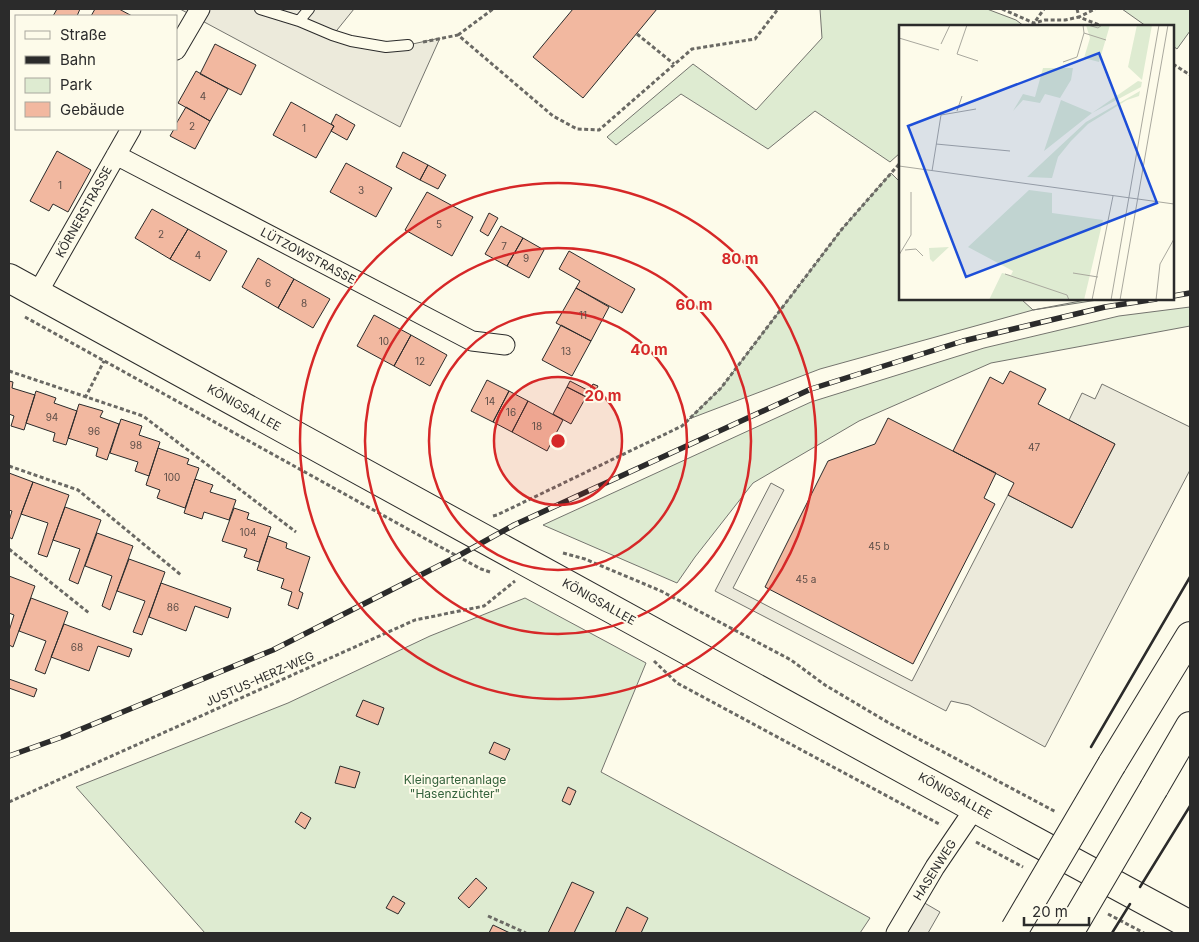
<svg xmlns="http://www.w3.org/2000/svg" width="1199" height="942" font-family="Inter,sans-serif">
  <rect width="100%" height="100%" fill="#fdfbea"/>
  <path fill="#deebd1" stroke="#74746e" d="M820,9H987L1016,20L1024,26H900V153L890,162L815,111L768,149L681,94L616,145L607,137L693,64L756,110L822,38Z
    M1122,9H1190V31L1177,49L1173,46V26H1146Z
    M891,173L900,182V299H1021L1033,310L1091,299H1104L1033,310L820,369L689,419L721,388L842,229Z
    M1190,307V326L991,363L859,421L753,483L695,557L677,583L543,525L811,402L984,348L1119,316Z
    M525,598L646,663L601,772L870,918L860,933H205L76,787L288,703L430,636Z"/>
  <path fill="#eceadb" stroke="#74746e" d="M180,9H354L333,35L408,45L440,38L400,127Z
    M1102,384L1190,427V470L1045,747L969,705L951,701L946,711L715,591L771,483L784,490L733,588L912,681L1008,495L1072,528L1115,444L1069,420L1082,393L1095,399Z
    M916,898L940,912L928,933H896Z"/>
  <path fill="#f2b8a0" stroke="#2b2b2b" d="M57,9H80L77,16H53Z
    M95,9H119L132,16H91Z
    M573,9H657L583,98L533,57Z
    M215,44L256,65L241,95L200,74Z
    M196,71L228,89L210,121L178,103Z
    M291,102L334,126L316,158L273,135Z
    M186,107L210,121L195,149L170,136L174,129H176V124Z
    M336,114L355,125L347,140L331,131L334,126L331,124Z
    M57,151L91,170L68,212L53,204L49,211L30,201Z
    M403,152L428,165L420,180L396,167Z
    M346,163L392,188L376,217L330,192Z
    M428,165L446,175L438,189L420,180Z
    M427,192L473,217L452,256L405,230Z
    M152,209L188,229L170,259L135,238Z
    M489,213L498,218L488,236L480,231Z
    M501,226L523,238L507,266L485,254Z
    M188,229L227,251L210,281L170,259Z
    M523,238L544,250L529,278L507,266Z
    M569,251L635,289L622,313L576,288L580,281L559,269Z
    M258,258L294,279L278,308L242,287Z
    M294,279L330,299L313,328L278,308Z
    M576,288L609,307L591,341L556,323Z
    M374,315L411,335L394,366L357,346Z
    M561,325L591,341L572,376L542,360Z
    M411,335L447,355L430,386L394,366Z
    M1010,371L1046,389L1038,404L1115,444L1072,528L1008,495L1014,483L953,451L990,377L1003,384Z
    M487,380L509,391L493,422L471,411Z
    M9,381L13,382L12,388L35,395L24,430L11,426L14,416L9,414Z
    M570,381L589,391L593,384L598,386L591,399L567,387Z
    M567,387L586,397L571,424L553,414Z
    M36,391L56,398L54,403L77,411L66,445L53,441L55,433L26,423Z
    M509,391L528,401L512,432L493,422Z
    M528,401L563,420L547,451L512,432Z
    M79,404L103,411L100,417L119,424L107,460L96,456L98,448L68,438Z
    M888,418L996,473L984,498L995,504L913,664L765,587L828,461L875,444Z
    M121,419L142,426L139,435L160,442L149,476L135,471L138,462L110,453Z
    M158,448L189,459L187,464L199,468L185,508L157,498L160,490L146,485Z
    M9,473L33,482L12,539L9,537V521L12,511L9,510Z
    M195,479L213,485L210,492L236,500L229,520L204,512L202,519L184,513Z
    M33,482L69,495L47,557L38,554L48,523L21,514Z
    M65,507L101,520L78,584L69,580L80,549L53,540Z
    M234,508L249,513L247,519L271,527L259,562L244,557L247,549L222,541Z
    M97,533L133,546L110,610L102,606L112,576L85,566Z
    M268,536L287,543L286,548L310,557L299,591L303,593L298,609L288,605L292,592L281,588L284,579L257,570Z
    M129,559L165,572L142,635L133,632L145,601L117,591Z
    M9,576L35,586L13,647L9,645V631L14,615L9,613Z
    M161,583L231,608L228,618L195,606L186,631L149,617Z
    M31,598L68,612L45,674L35,670L46,641L19,631Z
    M64,624L132,649L129,657L98,646L89,671L51,657Z
    M9,679L37,689L34,697L9,688Z
    M363,700L384,708L378,725L356,716Z
    M494,742L510,749L505,760L489,753Z
    M340,766L360,772L355,788L335,783Z
    M568,787L576,791L570,805L562,801Z
    M301,812L311,818L305,829L295,822Z
    M476,878L487,888L469,908L458,898Z
    M572,882L594,892L574,933H548Z
    M393,896L405,903L398,914L386,908Z
    M627,907L648,918L641,933H615Z
    M493,925L510,933H489Z"/>
  <g fill="none" stroke-linecap="round" stroke-linejoin="round">
    <g stroke="#2b2b2b" stroke-width="12">
      <path id="lane" d="M260,9L299,21L332,35L351,41L386,47L408,45
        M299,21L309,9"/>
    </g>
    <g stroke="#2b2b2b" stroke-width="21">
      <path id="street" d="M176,50L200,9
        M116,155L472,341L505,345
        M37,294L131,129
        M896,933L935,867L975,808"/>
    </g>
    <g stroke="#2b2b2b" stroke-width="30">
      <path id="secondary" d="M9,278L1029,838L1190,925"/>
    </g>
    <g stroke="#2b2b2b" stroke-width="30">
      <path id="highway" d="M1112,764L1190,636
        M1154,788L1190,726"/>
    </g>
    <path stroke="#6a6964" stroke-width="3" stroke-dasharray="4 2.5" stroke-linecap="butt" d="M1002,9L1034,23L1045,20H1065L1079,17L1102,26
      M1077,9L1079,17L1095,9
      M1032,26L1044,9
      M637,34L674,64
      M458,35L493,9
      M423,42L458,35L553,116L577,129L599,130L692,49L755,39L778,9
      M1173,64L1190,75
      M25,317L424,538L481,569L490,572
      M9,371L143,416L296,532
      M85,398L104,361
      M9,466L78,490L181,575
      M493,516L497,515L682,426L721,388L842,229L900,163
      M9,549L89,613
      M563,553L585,559L661,591L791,660L825,685L889,723L1056,812
      M654,661L677,683L941,825
      M9,802L415,620L484,606L515,581
      M976,842L1023,867
      M1108,914L1144,933
      M488,916L526,933"/>
    <use href="#lane" stroke="#fdfbea" stroke-width="10"/>
    <use href="#street" stroke="#fdfbea" stroke-width="19"/>
    <use href="#secondary" stroke="#fdfbea" stroke-width="28"/>
    <use href="#highway" stroke="#fdfbea" stroke-width="28"/>
    <g stroke="#2b2b2b" stroke-width="5.5">
      <path id="rail" d="M1173,296L1190,293
        M9,756L62,737L273,650L458,556L514,525L811,389L963,341L1105,307L1156,299"/>
    </g>
    <use href="#rail" stroke="#fdfbea" stroke-width="4" stroke-dasharray="11" stroke-linecap="butt"/>
    <g stroke="#2b2b2b" stroke-width="30" stroke-linecap="butt">
      <path id="highway-bridge" d="M1015,929L1112,764
        M1069,933L1154,788"/>
    </g>
    <use href="#highway-bridge" stroke="#fdfbea" stroke-width="28"/>
    <path stroke="#2b2b2b" stroke-width="2.5" d="M1091,747L1190,577
      M1140,887L1190,806
      M1112,933L1130,904"/>
  </g>
  <circle cx="558" cy="441" r="64" fill="#d62828" fill-opacity=".12"/>
  <g fill="none" stroke="#d62828" stroke-width="2.5">
    <circle cx="558" cy="441" r="64"/>
    <circle cx="558" cy="441" r="129"/>
    <circle cx="558" cy="441" r="193"/>
    <circle cx="558" cy="441" r="258"/>
  </g>
  <g text-anchor="middle" stroke-width="4" stroke-linejoin="round" paint-order="stroke">
    <g font-size="10" fill="#5d4e48">
      <text x="203" y="100">4</text>
      <text x="192" y="130">2</text>
      <text x="304" y="132">1</text>
      <text x="60" y="189">1</text>
      <text x="361" y="194">3</text>
      <text x="439" y="228">5</text>
      <text x="161" y="238">2</text>
      <text x="504" y="250">7</text>
      <text x="198" y="259">4</text>
      <text x="526" y="262">9</text>
      <text x="268" y="287">6</text>
      <text x="304" y="307">8</text>
      <text x="583" y="319">11</text>
      <text x="384" y="345">10</text>
      <text x="566" y="355">13</text>
      <text x="420" y="365">12</text>
      <text x="490" y="405">14</text>
      <text x="511" y="416">16</text>
      <text x="52" y="421">94</text>
      <text x="537" y="430">18</text>
      <text x="94" y="435">96</text>
      <text x="136" y="449">98</text>
      <text x="1034" y="451">47</text>
      <text x="172" y="481">100</text>
      <text x="248" y="536">104</text>
      <text x="879" y="550">45 b</text>
      <text x="806" y="583">45 a</text>
      <text x="173" y="611">86</text>
      <text x="77" y="651">68</text>
    </g>
    <g font-size="12" fill="#2b2b2b" stroke="#fdfbea">
      <text transform="translate(84 212) rotate(-61)" y="4">KÖRNERSTRASSE</text>
      <text transform="translate(308 256) rotate(28)" y="4">LÜTZOWSTRASSE</text>
      <text transform="translate(244 408) rotate(29)" y="4">KÖNIGSALLEE</text>
      <text transform="translate(599 602) rotate(29)" y="4">KÖNIGSALLEE</text>
      <text transform="translate(260 679) rotate(-24)" y="4">JUSTUS-HERZ-WEG</text>
      <text transform="translate(955 796) rotate(29)" y="4">KÖNIGSALLEE</text>
      <text transform="translate(935 870) rotate(-58)" y="4">HASENWEG</text>
    </g>
    <g font-size="12" fill="#34623c" stroke="#fdfbea">
      <text x="455" y="784">Kleingartenanlage<tspan x="455" dy="14">"Hasenzüchter"</tspan></text>
    </g>
  </g>
  <g transform="translate(899 25)">
    <rect width="275" height="275" fill="#fdfbea"/>
    <path d="M187,0H211L200,37L185,33L191,13ZM238,0H253L243,55L229,42ZM144,43H174L172,55L161,73L146,69L141,78L124,75L114,86L124,69L136,72ZM239,56L243,57L242,62L193,88L145,126L162,75L193,88ZM241,66L240,71L228,75L189,99L172,116L159,132L153,153L128,152L187,97ZM130,165L153,168V188L204,195L185,275H90L103,248L112,250L114,246L69,222ZM50,222L34,237L31,234L30,223Z" fill="#deebd1"/>
    <path fill="none" stroke="#a9a89e" stroke-width="1" d="M68,0L58,29L79,36M189,0L199,3L203,0M185,8L207,15M0,13L40,25M42,19L51,0M164,37L178,32L185,8L184,0M58,86L63,71M37,119L111,126M0,141L275,179M33,146L42,90L77,84M6,225L17,224L24,231M0,230L12,210V167M174,248L199,252M106,249L168,270L170,275M193,275L214,171M212,275L260,0M221,275L269,0M257,275L261,239L275,214"/>
    <path fill="#1d4ed8" fill-opacity="0.15" stroke="#1d4ed8" stroke-width="2.5" d="M200,28L258,178L67,252L9,101Z"/>
    <rect width="275" height="275" fill="none" stroke="#2b2b2b" stroke-width="2.5"/>
  </g>
  <circle cx="558" cy="441" r="8" fill="#d62828" stroke="#fdfbea" stroke-width="2.5"/>
  <g font-size="15" text-anchor="middle" font-weight="bold" fill="#d62828" stroke="#fdfbea" stroke-width="4" stroke-linejoin="round" paint-order="stroke">
    <text x="740" y="264">80 m</text>
    <text x="694" y="310">60 m</text>
    <text x="649" y="355">40 m</text>
    <text x="603" y="401">20 m</text>
  </g>
  <rect width="1199" height="942" fill="none" stroke="#2b2b2b" stroke-width="20"/>
  <rect x="15" y="15" width="162" height="115" fill="#fdfbea" stroke="#a9a89e"/>
  <rect x="25" y="31" width="25" height="8" fill="#fdfbea" stroke="#a9a89e"/>
  <text x="60" y="40" font-size="15" fill="#2b2b2b">Straße</text>
  <rect x="25" y="56" width="25" height="8" fill="#2b2b2b" stroke="#a9a89e"/>
  <text x="60" y="65" font-size="15" fill="#2b2b2b">Bahn</text>
  <rect x="25" y="78" width="25" height="15" fill="#deebd1" stroke="#a9a89e"/>
  <text x="60" y="90" font-size="15" fill="#2b2b2b">Park</text>
  <rect x="25" y="102" width="25" height="15" fill="#f2b8a0" stroke="#a9a89e"/>
  <text x="60" y="115" font-size="15" fill="#2b2b2b">Gebäude</text>
  <path d="M1024 917v8h65v-8" fill="none" stroke="#2b2b2b" stroke-width="2.5"/>
  <text x="1032" y="917" font-size="15" fill="#2b2b2b" stroke="#fdfbea" stroke-width="4" paint-order="stroke">20 m</text>
</svg>
